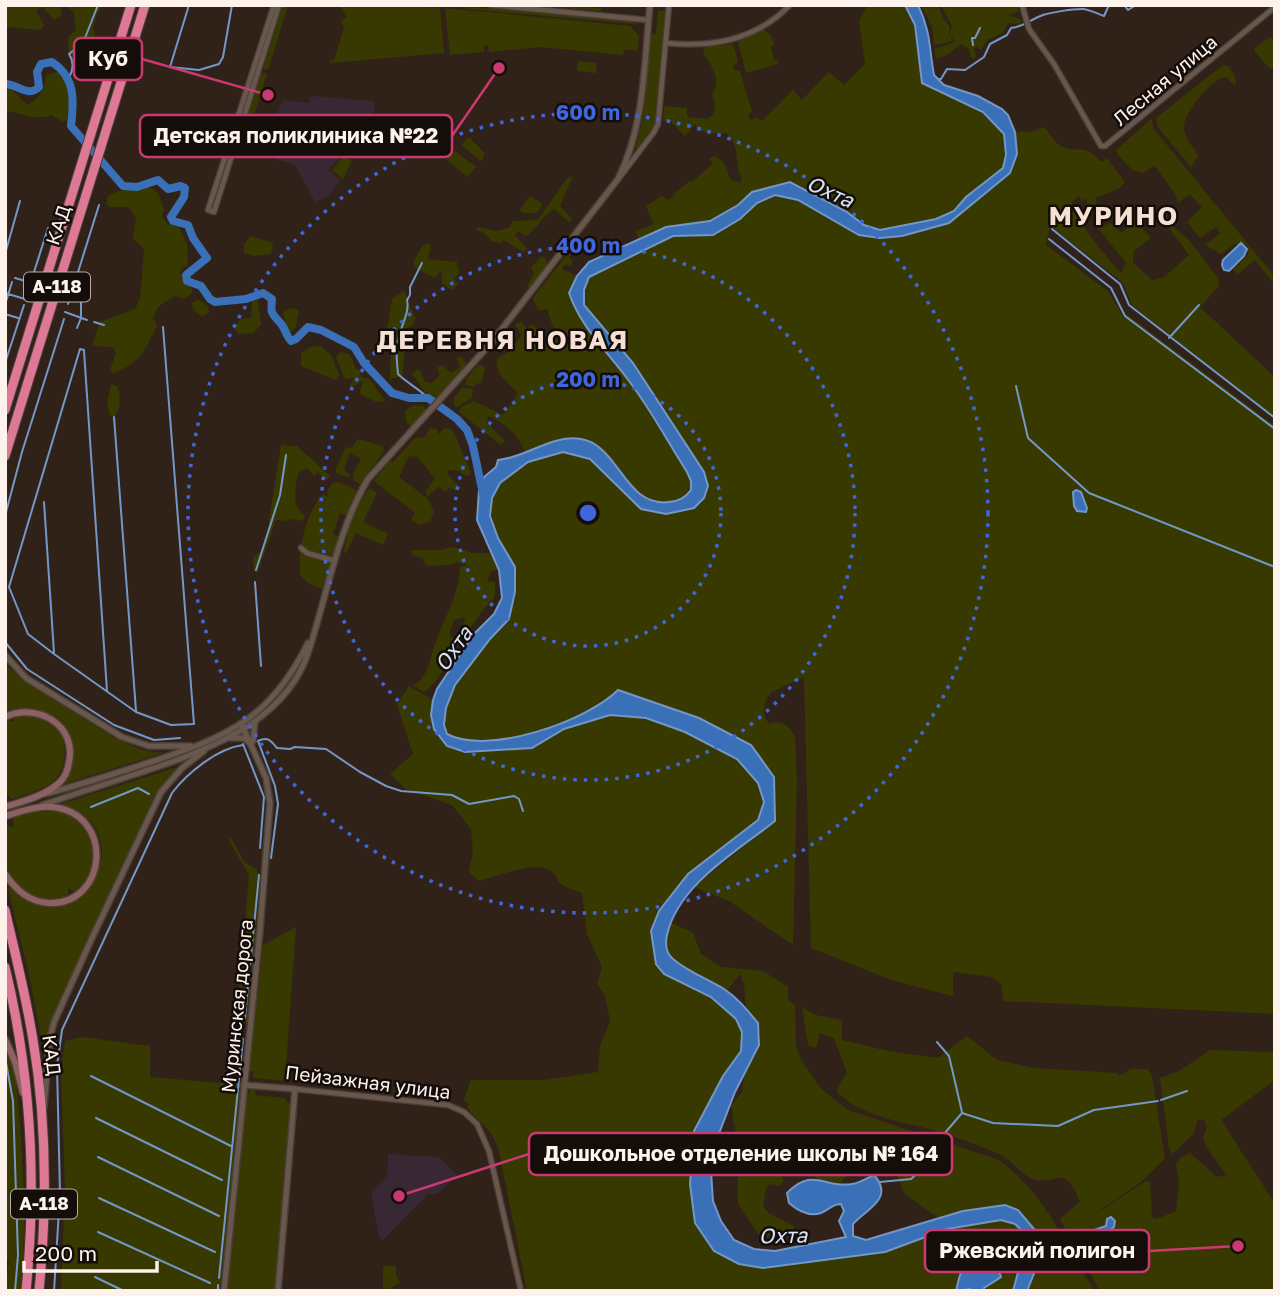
<svg xmlns="http://www.w3.org/2000/svg" width="1280" height="1296" font-family="'Golos Text',sans-serif">
  <rect width="100%" height="100%" fill="#312219"/>
  <path fill="#372834" d="M310,96L375,101L372,129L369,133L360,132L329,170L340,180L329,195L315,202L295,165L265,156L282,100L309,103Z
    M388,1154L439,1157L457,1175L437,1194H428L383,1240L379,1238L371,1192L387,1176Z"/>
  <path fill="#383900" fill-rule="evenodd" d="M5,5H62L61,16L54,20L43,7L36,11L44,25L41,30L7,27L5,29Z
    M63,5H103L97,13L93,27L95,36L88,62L69,54L68,37L76,30L74,12Z
    M283,5H288L268,70L263,68Z
    M339,5H409L440,8L444,53L331,63L330,59L334,60L344,28L341,21L347,17Z
    M527,5L601,8V11Z
    M868,5H905L915,25L922,83L983,112L1004,134L1006,155L1003,168L966,197L954,211L937,219L880,230L864,225L847,212L790,182L752,192L738,205L710,221L666,227L638,240L636,231L654,224L646,206L662,196L668,200L675,196L672,195L690,181L692,182L713,164L709,159L714,156C726,161 726,170 731,180L740,183L742,179C733,161 742,151 727,133L709,134L696,128V123L685,136L669,120L666,122L663,121L664,106L687,108V117L707,119L713,115L715,103L712,94C722,81 712,65 703,54L705,47L733,44L738,62L733,66L734,70L740,71L752,111L748,117L751,120L756,117L762,121L793,90L802,100L829,72L844,85L865,64L859,21Z
    M920,5H938L943,18L950,27L949,34L953,41L934,45L932,26Z
    M941,5H1017L1019,11L1006,16L1010,15L1023,21L1018,24L1008,23L1003,33L987,40L981,50L977,47L974,48L976,57L972,59L969,49L961,44L947,55L936,59L934,49L955,42L950,34L952,26Z
    M466,6L635,22V24L465,9Z
    M445,8L630,26L639,36L637,51L624,50L623,55L540,47L489,52L488,45H484V52L450,55Z
    M658,11H666L655,121L652,129L635,151L643,117L651,34H656Z
    M763,29L771,35L774,45L771,47L774,60H778V64L746,73L738,42Z
    M1270,37L1275,40V67L1270,69L1254,51L1255,48Z
    M578,61L597,63L596,73L577,71Z
    M1223,65L1228,66L1235,76L1236,86L1225,77C1210,81 1183,112 1184,129C1185,138 1193,147 1198,155L1191,168L1158,127L1156,118Z
    M58,72C71,86 70,102 67,120L63,122L52,115C34,121 23,113 5,111V89L10,88L27,105C41,98 44,89 47,74Z
    M261,73L267,74L243,150L238,147Z
    M1152,118L1153,128L1275,277V285L1255,260L1237,275L1233,269L1247,256L1249,250L1246,244H1235L1221,254L1205,245L1220,233L1216,227L1200,238L1187,222L1202,207L1190,194L1178,203L1176,195L1154,165L1143,173L1132,170L1115,151Z
    M1043,127C1049,132 1053,140 1059,145C1077,156 1081,140 1101,162L1107,158L1125,182L1120,188L1096,198L1097,206L1090,213L1086,198L1082,201L1078,196L1072,202C1075,221 1107,257 1121,273L1126,263L1098,228L1110,223L1122,233L1131,224L1124,217L1128,213L1151,238L1133,252V263L1152,280L1163,278L1189,255L1166,224C1185,228 1206,264 1219,279L1218,287L1200,307L1275,377V418L1132,305L1122,282L1050,226L1046,245L1108,291L1125,319L1126,314L1275,426V1014L1003,1001L1001,984L991,977L953,972V996L891,980L811,948L804,677L772,692L765,701L764,716L769,724C782,719 788,726 795,736L797,781L793,945L729,901L694,887L775,821L751,745L699,718L618,690C587,721 488,756 447,734C436,702 471,660 492,637C497,631 506,625 509,617C515,605 519,578 514,565C510,555 502,547 498,537C480,496 501,471 541,458C547,457 555,453 561,452C594,449 620,489 641,509L704,498L603,330C587,309 578,303 589,277L673,236L713,235L740,219L757,203L775,195L798,200L859,235L880,238L944,225L1010,173L1017,154L1015,132H1031Z
    M469,137L484,152V157L481,161L461,145Z
    M455,151L476,167L468,177L446,159Z
    M344,155L352,161L343,179L332,170Z
    M573,176L560,206L572,219L569,222L554,209C541,216 538,229 526,236L518,231L515,235L527,249L523,252L504,240L501,243L491,241L485,233L477,230V227L497,231L510,227L513,221L538,220L567,178Z
    M148,186L158,193L164,209L162,217L168,224L178,226L187,243L188,266L183,267L180,273L192,288V293L185,299L174,296L158,307L153,318L157,326C143,353 142,361 113,374L110,370L116,353L113,347L92,346L100,322L135,309L140,299L144,249L133,239L136,218L128,207H109L106,204L108,196C123,187 132,192 148,186Z
    M530,196L543,204L537,213H524L520,210Z
    M251,236L273,243L271,254L254,256L244,253V244Z
    M580,238L582,239L569,257L573,261L570,266L565,264L562,269L577,276L569,293L588,331L632,385L687,472L691,481L692,490C685,498 679,501 669,502C635,507 628,472 607,455C598,449 588,444 579,438L525,452C518,434 505,423 488,416L487,423L505,441L501,445L459,412L461,407L474,401L503,415L518,394C509,383 494,374 497,358L506,354L522,335L515,324L521,322L527,329L531,324L566,346L552,324L547,309L538,311L533,298Z
    M428,243L431,247L428,259L457,262L459,272L454,279L459,284L451,290L442,283L441,270L435,278L417,269L413,262L423,245Z
    M541,256L545,258L548,264L532,287L529,288L527,286L534,274L531,268Z
    M404,291L415,318L413,325L407,328L402,376L390,379L391,341L383,335L388,324L392,299Z
    M198,299L208,306L209,312L203,317L193,310L192,303Z
    M258,300L261,325L253,333L238,334L234,327L241,319L251,318L252,301Z
    M295,308L299,311L296,326L292,332L288,330L283,314L285,310Z
    M321,346L331,355L339,375L336,380L301,366V353L310,347Z
    M340,352L350,354L356,369L360,370L361,377L370,379L385,401L377,402L361,395L360,391L363,381L351,388L349,386L355,378L345,379L336,357Z
    M457,357L463,358L466,364L463,370L434,401L428,396L412,374L419,369L425,382L432,383L440,375L437,368L442,365L451,373L460,367Z
    M478,365H483L485,369L481,384L477,383L474,387L465,385L467,378Z
    M111,384L117,386C121,394 121,410 114,417L110,415L107,404Z
    M462,388L473,389L472,398L457,407L454,406V398Z
    M414,405L423,406L426,410L412,427L406,422L405,411Z
    M430,428L437,429L438,435L445,428L452,429L471,472L469,476L463,475L460,471L449,470L447,474L461,488L458,490L448,488L446,492L438,487L428,496L425,492L435,479L418,457L409,456L399,477L428,499L434,511L430,522L419,525L411,520L415,513L374,481L389,461L393,462L416,437L424,438Z
    M357,439L383,446L384,451L360,484L353,480V474L361,459L350,453L344,470L349,474V478L336,473V468L346,447L352,448Z
    M281,445L297,446L330,476L327,480L317,472L314,476L307,468L298,473C296,488 290,506 305,515L303,521L292,519L288,521L276,520L257,574L254,570L253,558L265,547Z
    M339,482L357,490L346,516L340,513L333,534L340,537L322,589L308,583L300,575C298,548 305,515 323,494L329,498L327,491L333,483Z
    M370,488L377,493L363,522L388,534L383,545L356,533L346,553H344C345,536 358,500 370,488Z
    M453,547L472,553H492L499,570L491,571L487,581L495,582V597L484,608L455,651H447L439,663L444,669L436,681L425,692L413,686C429,676 429,661 435,644C444,618 459,596 460,567L468,565L457,562L449,565L426,566L422,558L412,555L411,550H441ZM466,617L460,633L454,640L449,634L454,620Z
    M5,664L24,681L113,737L142,750L163,753L60,785C64,774 72,761 72,749C72,716 31,702 5,713Z
    M409,686L433,700L431,715L434,729L464,752L532,748L564,729L612,714L646,718L685,732L737,759L758,783L764,802L758,820L709,857L659,911L664,974L711,997L736,1019L742,1032L741,1051L723,1076L694,1131L714,1251L885,1252L947,1229L1001,1220L1015,1224L1021,1230L1023,1254L1013,1291H984V1288L1000,1277L999,1271L1005,1252L1001,1250C991,1256 983,1253 974,1257C964,1261 958,1280 956,1291H527L498,1147L491,1133L467,1108L469,1104L464,1100L471,1080H544L598,1072L600,1046L610,1021L605,995L597,984L602,967L587,934L582,893C576,890 566,888 561,884C557,881 556,874 551,871C536,860 496,877 479,881L469,872L473,851L471,829L452,805L406,789L390,774L413,754L397,705Z
    M20,715C46,716 69,727 64,758C64,765 61,773 56,778C45,790 26,794 11,799L5,791V720L13,722L15,716Z
    M174,768H179L161,788L149,810L65,992L51,1024L44,1053L29,975L8,888L11,887C68,954 154,834 61,804Z
    M58,811C67,814 77,816 83,824C102,845 95,876 74,892L68,888V896C44,903 14,895 6,869C2,856 5,838 5,824L14,828L13,818L32,812Z
    M231,838L245,863L255,868L260,875L253,963L246,970L235,968L236,964H242L249,875L229,840Z
    M670,922L693,933L701,954L721,967L763,971L788,987V1000L795,1005L796,1047L801,1060L821,1089L848,1110L999,1160C1043,1192 1067,1245 1094,1291H1027C1037,1267 1035,1268 1030,1243C1028,1233 1027,1219 1019,1212C1004,1198 957,1212 938,1218L904,1193L897,1175L866,1165L843,1179L841,1183L819,1180L799,1165L789,1163L778,1155L774,1157L784,1181L780,1186L769,1184L766,1188L763,1207L770,1214L794,1226L795,1234L781,1240L759,1235L738,1204V1173L741,1153L733,1121L732,1105L743,1091C742,1067 754,1065 759,1046C765,1024 749,1019 746,1006C744,994 746,985 740,974L727,991C713,983 672,965 667,950C664,941 668,931 670,922Z
    M296,927L285,1081L253,1078V1071H250L249,1068L263,945Z
    M240,977H246L251,982L247,1021L240,1025L236,1022V1019Z
    M802,1007L816,1015L842,1020V1040L888,1051L938,1058L967,1036L997,1060L1034,1068L1117,1073L1119,1076L1131,1069H1148L1152,1076L1165,1159L1141,1182L1077,1226L1146,1181L1150,1182L1152,1217L1157,1219L1176,1211L1179,1184L1176,1164L1181,1157L1190,1153L1217,1177L1226,1175L1207,1148L1203,1137L1207,1129L1205,1121L1198,1119L1194,1133L1172,1154L1169,1147L1160,1078L1179,1071L1210,1050L1275,1052V1080L1221,1120L1275,1204V1291H1100L1060,1219L1080,1202C1064,1159 1054,1189 1030,1178C1019,1172 1012,1160 1001,1155C977,1144 950,1135 925,1128C894,1120 860,1115 837,1092V1088L847,1073L834,1038L820,1033L816,1048L808,1045Z
    M82,1037L150,1046V1077L232,1084L243,1080L220,1291H61L65,1188L61,1072L65,1041Z
    M5,1045C17,1069 18,1098 20,1124C24,1180 26,1235 21,1291H5L9,1260H5Z
    M255,1089V1095L284,1098L287,1102L291,1103L275,1291H228L246,1098L250,1091Z
    M383,1266H396V1276L400,1282L387,1291H383Z"/>
  <path fill="#3970b8" stroke="#7497c8" stroke-width="2" d="M905,5H918C931,32 929,48 934,75L944,85L978,96L1002,109L1008,115L1015,132L1017,154L1010,173L949,223L902,236L880,238L859,235L798,200L775,195L757,203L740,219L713,235L673,236L589,277L584,290V305L633,363L704,472L708,486L704,498L694,508L666,514L641,509L590,459L563,452L528,462L500,483L492,498L490,516L498,538L515,567V592L509,619L490,639L455,685L446,708L444,725L447,734C488,756 587,721 618,690L699,718L751,745L774,777L775,821C737,851 678,885 667,935C665,944 666,953 673,959C688,972 708,979 724,989C738,998 748,1011 758,1023L759,1045L735,1092L710,1157L713,1201L721,1221L734,1240L754,1249L775,1251L846,1237L839,1221L844,1211L841,1204C832,1204 829,1210 821,1213C809,1217 797,1210 789,1203L787,1193C813,1166 825,1189 852,1184C860,1183 867,1178 874,1175C895,1199 866,1209 853,1224V1236L866,1240L963,1211L1005,1205L1018,1210L1034,1229L1038,1250L1035,1271L1027,1291H1013L1023,1254L1021,1230L1015,1224L1001,1220L947,1229L885,1252L763,1268L739,1264L714,1251L695,1223L690,1184L694,1131L723,1076L741,1051L742,1032L736,1019L711,997L664,974L656,964L651,931L659,911L688,874L758,820L764,802L758,783L737,759L685,732L646,718L610,715L564,729L532,748L465,752L447,746L434,729L431,715L433,700L437,689L474,634L494,614L502,598L499,570L477,520L479,490L484,477L496,467L498,460C525,458 552,434 581,439C619,445 625,508 669,502C679,501 685,498 691,490V481L687,472C668,442 651,410 629,381C608,352 581,328 569,293L577,276L589,262L666,227L710,221L738,205L752,192L790,182L847,212L864,225L880,230L936,219L954,211L966,197L1003,168L1006,155L1004,134L983,112L922,83L915,25Z
    M1241,243L1247,249L1244,256L1229,271L1224,270L1222,265L1223,260Z
    M1076,490L1081,492L1087,508L1086,512L1077,511L1074,506L1073,492Z
    M1111,1217L1115,1221L1114,1227L1104,1234L1101,1241H1097L1092,1236L1094,1230L1106,1226L1107,1219Z
    M999,1250L1006,1252L999,1271L1001,1277L984,1288V1291H971L970,1289L956,1291C959,1278 962,1259 978,1255C987,1253 990,1256 999,1250Z"/>
  <g fill="none" stroke-linecap="round" stroke-linejoin="round">
    <path stroke="#7497c8" stroke-width="2" d="M189,5L170,67L199,70L219,64L223,57L232,5
      M1124,5L1128,10L1136,5
      M973,45L972,38H975L980,28
      M69,77C74,69 74,62 69,54L83,43L98,5
      M938,79H941L947,69L965,70L984,57L990,44L1007,35L1011,28C1024,27 1031,19 1043,15C1053,12 1072,9 1082,9C1089,9 1098,14 1104,16L1109,5
      M1052,229L1120,284L1129,305L1275,418
      M1049,239L1111,288L1125,316L1275,429
      M5,254L20,201
      M422,263L410,287V295L407,300C410,312 401,326 398,339C395,349 397,363 398,374C407,383 418,388 428,398
      M15,278L29,282
      M28,291L48,228
      M5,293L28,300
      M68,304L99,205
      M5,305L12,282
      M65,312L87,320
      M5,314L18,318
      M94,322L104,325
      M77,328L81,318V299
      M1169,338L1199,305
      M84,350L80,349L9,587L28,634L54,654L136,712L171,725L194,724L163,327
      M84,351L107,691
      M5,363L24,305
      M1016,386L1028,438L1089,493L1275,567
      M114,417L136,711
      M44,502L54,653
      M5,516L22,452L64,319
      M5,546V559
      M256,570L280,495L286,455
      M255,582L261,666
      M5,642L27,669L114,725L154,740L180,738
      M243,744L264,797L260,848
      M91,807L138,788L149,794
      M271,858L278,804L275,786L258,741C268,736 271,741 277,748L290,749L295,747L326,749L360,772L386,786L401,791L452,795L469,804L514,796L519,799L523,811
      M250,966L259,875
      M245,1018L248,984
      M937,1042L949,1056L962,1112
      M5,1057L13,1101L18,1255L15,1291
      M91,1076L231,1146
      M1161,1100L1187,1091
      M96,1118L222,1180
      M944,1134L962,1113L993,1123L1058,1126L1094,1110L1158,1101
      M98,1157L219,1216
      M880,1182L911,1179L941,1151L943,1141
      M99,1198L215,1252
      M98,1232L210,1283
      M95,1277L124,1291
      M219,1278L243,1039
      M54,1291L60,1194L57,1066L62,1030L172,793C187,773 218,748 243,745
      M218,1291V1285"/>
    <path stroke="#3970b8" stroke-width="8" d="M5,84C18,84 28,98 39,87L37,72L41,64L52,62C76,78 74,101 71,126L123,186L137,187L158,180L168,189L181,186L185,188L184,197L171,217L173,221L188,225L193,238L207,258L186,275L187,281L201,286L210,299L215,302L246,299L263,293L272,299C270,317 273,313 282,325C286,331 286,336 291,341L296,339L308,327L321,330L354,347L364,363L392,393L409,398H428L457,419L467,430L473,446L483,494"/>
    <g stroke="#4b3e37" stroke-width="7">
      <path id="minor" d="M274,5L208,210L214,212L279,5
        M491,5L648,20
        M1022,5L1029,29L1054,64L1101,146H1105L1275,7
        M666,43C712,48 756,40 790,5
        M620,177L654,132L658,124L669,5
        M301,548L307,553L335,561
        M295,1089L448,1105L464,1112L477,1124L489,1151L521,1291"/>
    </g>
    <g stroke="#4b3e37" stroke-width="8">
      <path id="tertiary" d="M5,655L26,678L122,737L149,746H190
        M231,738H244L251,744
        M253,741L255,721
        M45,794C83,784 120,772 157,760C189,749 222,738 249,718C275,699 294,671 308,643
        M42,805C72,795 103,785 133,775C200,753 286,725 309,650C327,595 338,529 368,479L491,343L618,179C645,125 644,64 650,5
        M244,1085L295,1089L278,1291
        M44,1107L50,1038L54,1022L92,938L161,792L182,768L204,751
        M224,1291L260,930L270,803L266,778L241,723"/>
    </g>
    <g stroke="#4b3e37" stroke-width="9">
      <path id="secondary" d="M5,717C37,702 77,725 69,762C68,769 65,777 60,782C45,796 24,801 5,807
        M5,816C20,812 37,805 53,807C115,814 108,905 49,903C29,902 16,890 5,874
        M5,1039L15,1062L23,1093"/>
    </g>
    <g stroke="#4b3e37" stroke-width="11">
      <path id="motorway" d="M5,410L131,5
        M5,456L145,5
        M5,910C15,953 26,996 33,1040C47,1123 47,1208 39,1291
        M5,967C31,1074 37,1182 26,1291"/>
    </g>
    <use href="#minor" stroke="#68574c" stroke-width="4.5"/>
    <use href="#tertiary" stroke="#68574c" stroke-width="5"/>
    <use href="#secondary" stroke="#8b6162" stroke-width="6"/>
    <use href="#motorway" stroke="#dd7996" stroke-width="9"/>
  </g>
  <g fill="none" stroke="#3f67db" stroke-width="3.5" stroke-dasharray="3.5 7">
    <circle cx="588" cy="513" r="133"/>
    <circle cx="588" cy="513" r="267"/>
    <circle cx="588" cy="513" r="400"/>
  </g>
  <g text-anchor="middle" stroke-width="5" stroke-linejoin="round" paint-order="stroke">
    <g fill="#140d09" stroke="#b7ada8" stroke-width="2">
      <rect x="24" y="272.5" width="66" height="29" rx="5"/>
      <rect x="11" y="1189.5" width="66" height="29" rx="5"/>
    </g>
    <g font-size="18" font-weight="bold" fill="#fdf2ec">
      <text x="57" y="293">А-118</text>
      <text x="44" y="1210">А-118</text>
    </g>
    <g font-size="19" fill="#fdf2ec" stroke="#140d09">
      <text transform="translate(1165 80) rotate(-40)" y="7">Лесная улица</text>
      <text transform="translate(58 225) rotate(-72)" y="7">КАД</text>
      <text transform="translate(237 1006) rotate(-84)" y="7">Муринская дорога</text>
      <text transform="translate(52 1055) rotate(82)" y="7">КАД</text>
      <text transform="translate(368 1082) rotate(7)" y="7">Пейзажная улица</text>
    </g>
    <g font-size="21" font-style="italic" fill="#d5e4f7" stroke="#140d09">
      <text transform="translate(830 192) rotate(24)" y="7">Охта</text>
      <text transform="translate(454 649) rotate(-55)" y="7">Охта</text>
      <text transform="translate(783 1236) rotate(-1)" y="7">Охта</text>
    </g>
    <g font-size="26" font-weight="bold" letter-spacing="2" fill="#f5e0d3" stroke="#140d09">
      <text x="1114" y="225">МУРИНО</text>
      <text x="503" y="349">ДЕРЕВНЯ НОВАЯ</text>
    </g>
  </g>
  <circle cx="588" cy="513" r="10" fill="#3f67db" stroke="#140d09" stroke-width="3.5"/>
  <g font-size="21" text-anchor="middle" font-weight="bold" fill="#3f67db" stroke="#140d09" stroke-width="5" stroke-linejoin="round" paint-order="stroke">
    <text x="588" y="120">600 m</text>
    <text x="588" y="253">400 m</text>
    <text x="588" y="387">200 m</text>
  </g>
  <path fill="none" stroke="#cb3971" stroke-width="2.5" d="M268 95L142 59M499 68L452 136M399 1196L529 1154M1238 1246L1149 1251"/>
  <g fill="#cb3971" stroke="#140d09" stroke-width="2.5">
    <circle cx="268" cy="95" r="7"/>
    <circle cx="499" cy="68" r="7"/>
    <circle cx="399" cy="1196" r="7"/>
    <circle cx="1238" cy="1246" r="7"/>
  </g>
  <g fill="#140d09" stroke="#cb3971" stroke-width="2.5">
    <rect x="74" y="38" width="68" height="42" rx="7"/>
    <rect x="140" y="115" width="312" height="42" rx="7"/>
    <rect x="529" y="1133" width="423" height="42" rx="7"/>
    <rect x="925" y="1230" width="224" height="42" rx="7"/>
  </g>
  <g font-size="21" text-anchor="middle" font-weight="bold" fill="#fdf2ec">
    <text x="108" y="66">Куб</text>
    <text x="296" y="143">Детская поликлиника №22</text>
    <text x="741" y="1161">Дошкольное отделение школы № 164</text>
    <text x="1037" y="1258">Ржевский полигон</text>
  </g>
  <rect width="1280" height="1296" fill="none" stroke="#fdf2ec" stroke-width="14"/>
  <path d="M24 1261v10h133v-10" fill="none" stroke="#fdf2ec" stroke-width="3.5"/>
  <text x="35" y="1261" font-size="21" fill="#fdf2ec" stroke="#140d09" stroke-width="5" paint-order="stroke">200 m</text>
</svg>
